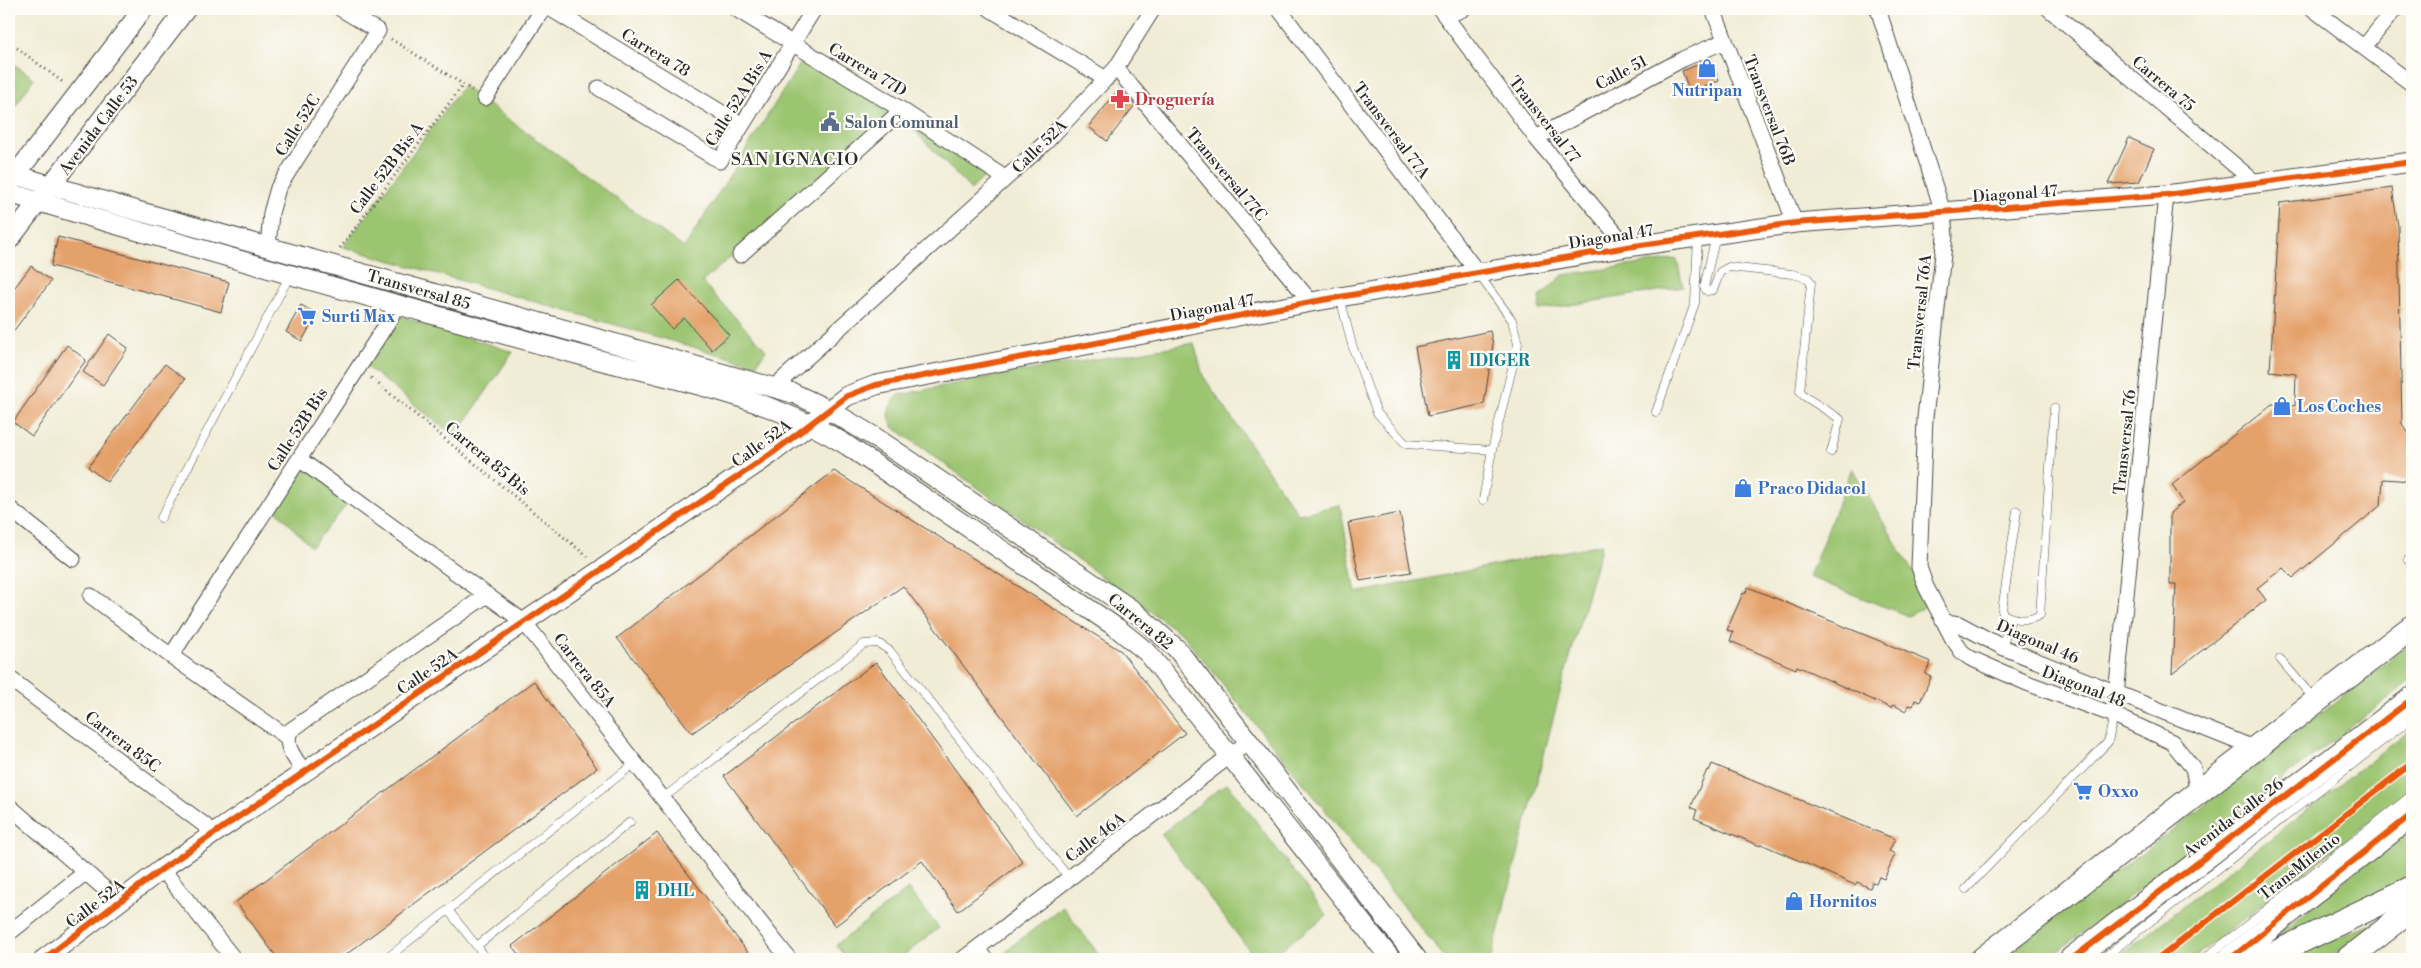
<svg xmlns="http://www.w3.org/2000/svg" width="2421" height="968" font-family="'Libre Bodoni',serif">
  <rect width="100%" height="100%" fill="#fdfcf7"/>
  <filter id="ink" filterUnits="userSpaceOnUse"><feTurbulence type="fractalNoise" baseFrequency=".02" numOctaves="2"/><feDisplacementMap in="SourceGraphic" scale="10" xChannelSelector="R" yChannelSelector="G"/><feConvolveMatrix kernelMatrix="1 2 1 2 8 2 1 2 1" color-interpolation-filters="sRGB"/></filter>
  <filter id="wash" filterUnits="userSpaceOnUse"><feTurbulence type="fractalNoise" baseFrequency=".0096" numOctaves="4" result="noise"/><feDisplacementMap in="SourceGraphic" scale="20" xChannelSelector="R" yChannelSelector="G"/><feGaussianBlur stdDeviation="1.12" result="paint"/><feColorMatrix in="noise" values="0 0 0 0 0 0 0 0 0 0 0 0 0 0 0 0 0 1.4 0 .05"/><feComposite in="paint" operator="in"/></filter>
  <g filter="url(#wash)">
    <rect width="100%" height="100%" fill="#f0ecd5"/>
    <path fill="#9cc571" stroke="#64784e" d="M805,56L898,112L989,172L971,190L897,112L702,282L766,350L756,365L343,247L463,86L684,248Z
      M9,61L34,78L9,116Z
      M1677,259L1683,287L1539,310L1540,297L1563,275Z
      M397,315L513,352L455,437L366,366Z
      M1194,343L1203,376L1298,514L1340,505L1356,593L1602,544L1559,696L1491,959H1446L1183,635L893,427C886,412 888,406 899,395L994,376Z
      M307,457L357,493L311,547L274,508Z
      M1852,468L1925,593L1926,606L1908,616L1809,577Z
      M2412,642V680L2048,959H2000L2195,813Z
      M2412,729V789L2192,959H2115Z
      M1227,783L1327,915L1269,959H1256L1161,834Z
      M2412,826V878L2283,941L2277,935Z
      M908,889L939,928L899,959H847L836,945Z
      M1063,907L1102,959H1011L1005,951Z
      M2379,921L2330,959H2285Z"/>
    <g id="blocks">
      <path fill="#e5a16b" d="M1711,59L1719,81L1690,92L1682,71Z
        M1118,90L1135,105L1107,141L1089,127Z
        M2129,138L2154,149L2139,182L2108,184Z
        M2392,188L2398,226L2402,424L2412,438V481L2383,479L2381,505L2293,578L2283,568L2257,588L2266,600L2172,674L2176,584H2170V513L2183,502L2172,485L2272,404L2295,406L2296,374L2270,371L2280,203Z
        M58,237L229,282L221,312L51,266Z
        M31,266L51,281L9,337V295Z
        M679,280L729,335L712,350L684,318L672,329L651,305Z
        M301,305L317,314L302,341L286,332Z
        M1490,331L1493,344L1484,404L1428,416L1415,347Z
        M109,334L128,348L103,385L83,372Z
        M67,345L86,360L32,436L13,422Z
        M165,364L185,379L107,482L88,467Z
        M834,471L1121,651L1185,733L1077,816L903,586L692,733L617,638Z
        M1400,513L1411,572L1360,581L1348,523Z
        M1748,587L1931,662L1925,674L1931,677L1920,702L1915,700L1913,706L1908,705L1906,711L1893,705L1891,708L1797,666L1796,669L1730,641L1733,632L1727,630L1743,593L1745,594Z
        M876,662L1023,862L958,911L922,861L835,926L724,776Z
        M534,681L597,768L340,959H278L236,902Z
        M1712,764L1895,839L1889,851L1895,854L1884,879L1879,877L1876,883L1872,882L1870,888L1857,882L1855,885L1761,844L1760,846L1694,818L1697,810L1691,807L1707,770L1709,771Z
        M657,833L753,959H522L512,946Z"/>
    </g>
  </g>
  <g filter="url(#ink)">
    <use href="#blocks" fill-opacity="0" stroke="#494844" stroke-width="1"/>
    <g fill="none" stroke-linecap="round" stroke-linejoin="round">
      <g stroke="#494844" stroke-width="9">
        <path id="service" d="M1716,236L1704,287L1707,291L1713,290L1720,272L1729,267L1792,274L1808,278L1811,283L1800,391L1804,396L1840,419L1831,452
          M1479,275L1512,320L1518,344L1492,450L1483,500
          M1340,297L1352,345L1377,413L1406,444L1492,450
          M1656,412L1695,303L1698,237
          M2017,511L2002,610L2003,614C2014,620 2029,622 2040,615L2054,408
          M161,518L290,275
          M2408,560L2412,564
          M2002,647L2011,618
          M2280,659L2314,699
          M663,798L864,644L878,643L890,651L1069,878
          M1966,889L2108,742L2114,715
          M448,910L487,959
          M477,946L630,822
          M980,946L990,959
          M386,959L635,763
          M2102,959L2412,718
          M2204,959L2412,795"/>
      </g>
      <g stroke="#494844" stroke-width="17">
        <path id="minor" d="M551,9L742,125
          M736,9L902,110L1005,178
          M990,9L1106,79
          M1279,9L1478,273
          M1440,9L1536,138L1627,247
          M1713,9L1795,223
          M1878,9L1943,212L1945,236L1925,418L1919,567L1926,587L1953,639L1962,652L1970,658L2027,683L2114,715L2172,742L2193,768L2198,793
          M2049,9L2257,184
          M2313,9L2412,84
          M1446,16L1463,9
          M2364,47L2395,9
          M1116,68L1311,302
          M599,88L720,161L814,9
          M485,98L543,9
          M1536,138L1683,59L1725,41
          M268,247L271,213L278,188L378,31L341,9
          M740,255L902,110
          M773,388L1045,143L1116,68L1153,9
          M299,459L524,622L789,959
          M9,508L73,559
          M91,596L171,656L287,737
          M1946,622L1959,624L2002,647L2256,749
          M171,656L390,319L397,303
          M9,678L215,833
          M2114,715L2166,195
          M304,772C296,759 282,745 291,730L487,595
          M9,806L120,902
          M162,869L234,959
          M9,933L86,872
          M963,959L1248,742"/>
      </g>
      <g stroke="#494844" stroke-width="21">
        <path id="tertiary" d="M9,173L127,208L793,393L829,410L873,436L1134,611L1177,649L1417,959
          M10,182L143,9
          M9,193C193,248 379,300 565,351C659,377 765,393 848,446L1117,628L1148,653L1391,959
          M9,240L186,9
          M44,959L162,869L771,454L847,396L876,385L1311,302L1627,247L1795,223L2166,195L2412,162"/>
      </g>
      <g stroke="#494844" stroke-width="26">
        <path id="primary" d="M1983,959L2412,627
          M2072,959L2412,699
          M2230,959L2412,814
          M2263,959L2412,888
          M2348,959L2412,909"/>
      </g>
      <path stroke="#494844" stroke-width="3" stroke-dasharray="1 4" stroke-linecap="butt" d="M391,39L472,90
        M9,42L64,83
        M340,248L463,85
        M371,378L588,557"/>
      <use href="#service" stroke="#fff" stroke-width="8"/>
      <use href="#minor" stroke="#fff" stroke-width="15"/>
      <use href="#tertiary" stroke="#fff" stroke-width="19"/>
      <use href="#primary" stroke="#fff" stroke-width="24"/>
      <g stroke="#fdfcf7" stroke-width="9">
        <path id="cycleway" d="M44,959L162,869L771,454L847,396L876,385L1311,302L1627,247L1795,223L2166,195L2412,162
          M2072,959L2412,699
          M2158,959L2412,763
          M2230,959L2412,814"/>
      </g>
      <use href="#cycleway" stroke="#e8590c" stroke-width="6"/>
    </g>
  </g>
  <defs>
    <g id="shop-bare" transform="scale(1.5)"><path d="M-5-2.5h2.3a2.7 3.5 0 0 1 5.4 0H5L5.5 6h-11ZM-1.5-2.5h3a1.5 2.3 0 0 0-3 0Z" fill="#3f7fe0" stroke="#fdfcf7" stroke-width="2.5" paint-order="stroke"/></g>
    <g id="pharmacy-bare" transform="scale(1.5)"><path d="M-2-6h4v4h4v4h-4v4h-4v-4h-4v-4h4Z" fill="#e0444e" stroke="#fdfcf7" stroke-width="2.5" paint-order="stroke"/></g>
    <g id="civic-bare" transform="scale(1.5)"><path d="M-.6-6.5H3V-4.5H.6V-3L4-1V1h2V6H-6V1h2V-1L-.6-3ZM-1.2 2.5V6h2.4V2.5Z" fill="#5c6f8a" stroke="#fdfcf7" stroke-width="2.5" paint-order="stroke"/></g>
    <g id="supermarket-bare" transform="scale(1.5)"><path d="M-6-5.5h2.5l.6 2H6L4.5 2H-2.5L-4.4-4H-6ZM-1.5 3.2a1.3 1.3 0 1 0 .1 0ZM3 3.2a1.3 1.3 0 1 0 .1 0Z" fill="#3f7fe0" stroke="#fdfcf7" stroke-width="2.5" paint-order="stroke"/></g>
    <g id="building-bare" transform="scale(1.5)"><path d="M-4-6H4V6H1V3H-1V6H-4ZM-2.5-4.3h1.7v1.8h-1.7ZM.8-4.3h1.7v1.8H.8ZM-2.5-1h1.7V.8h-1.7ZM.8-1h1.7V.8H.8Z" fill="#0f9aa8" stroke="#fdfcf7" stroke-width="2.5" paint-order="stroke"/></g>
  </defs>
  <g fill-rule="evenodd">
    <use href="#shop-bare" x="1707" y="68"/>
    <use href="#pharmacy-bare" x="1120" y="99"/>
    <use href="#civic-bare" x="830" y="122"/>
    <use href="#supermarket-bare" x="307" y="316"/>
    <use href="#building-bare" x="1454" y="360"/>
    <use href="#shop-bare" x="2282" y="406"/>
    <use href="#shop-bare" x="1743" y="488"/>
    <use href="#supermarket-bare" x="2083" y="791"/>
    <use href="#building-bare" x="642" y="890"/>
    <use href="#shop-bare" x="1794" y="901"/>
  </g>
  <g text-anchor="middle" stroke-width="4.5" stroke-linejoin="round" paint-order="stroke">
    <g font-size="16" fill="#2b2b2b" stroke="#fdfcf7">
      <text transform="translate(656 52) rotate(31)" y="6">Carrera 78</text>
      <text transform="translate(868 69) rotate(31)" y="6">Carrera 77D</text>
      <text transform="translate(1621 72) rotate(-28)" y="6">Calle 51</text>
      <text transform="translate(2164 83) rotate(40)" y="6">Carrera 75</text>
      <text transform="translate(738 98) rotate(-58)" y="6">Calle 52A Bis A</text>
      <text transform="translate(1770 110) rotate(69)" y="6">Transversal 76B</text>
      <text transform="translate(1545 119) rotate(52)" y="6">Transversal 77</text>
      <text transform="translate(98 125) rotate(-53)" y="6">Avenida Calle 53</text>
      <text transform="translate(297 125) rotate(-58)" y="6">Calle 52C</text>
      <text transform="translate(1392 130) rotate(53)" y="6">Transversal 77A</text>
      <text transform="translate(1039 146) rotate(-44)" y="6">Calle 52A</text>
      <text transform="translate(386 168) rotate(-53)" y="6">Calle 52B Bis A</text>
      <text transform="translate(1227 174) rotate(50)" y="6">Transversal 77C</text>
      <text transform="translate(2015 193) rotate(-4)" y="6">Diagonal 47</text>
      <text transform="translate(1611 236) rotate(-9)" y="6">Diagonal 47</text>
      <text transform="translate(419 289) rotate(16)" y="6">Transversal 85</text>
      <text transform="translate(1212 307) rotate(-11)" y="6">Diagonal 47</text>
      <text transform="translate(1919 312) rotate(-84)" y="6">Transversal 76A</text>
      <text transform="translate(297 429) rotate(-57)" y="6">Calle 52B Bis</text>
      <text transform="translate(2124 442) rotate(-84)" y="6">Transversal 76</text>
      <text transform="translate(761 443) rotate(-36)" y="6">Calle 52A</text>
      <text transform="translate(488 458) rotate(40)" y="6">Carrera 85 Bis</text>
      <text transform="translate(1141 621) rotate(39)" y="6">Carrera 82</text>
      <text transform="translate(2038 641) rotate(23)" y="6">Diagonal 46</text>
      <text transform="translate(585 670) rotate(52)" y="6">Carrera 85A</text>
      <text transform="translate(427 671) rotate(-34)" y="6">Calle 52A</text>
      <text transform="translate(2084 686) rotate(21)" y="6">Diagonal 48</text>
      <text transform="translate(123 741) rotate(37)" y="6">Carrera 85C</text>
      <text transform="translate(2233 817) rotate(-37)" y="6">Avenida Calle 26</text>
      <text transform="translate(1095 837) rotate(-37)" y="6">Calle 46A</text>
      <text transform="translate(2299 866) rotate(-38)" y="6">TransMilenio</text>
      <text transform="translate(95 903) rotate(-37)" y="6">Calle 52A</text>
    </g>
    <g font-size="16" font-weight="bold" fill="#366cbe" stroke="#fdfcf7" text-anchor="start">
      <text x="1707" y="96" text-anchor="middle">Nutripan</text>
      <text x="322" y="322">Surti Max</text>
      <text x="2297" y="412">Los Coches</text>
      <text x="1758" y="494">Praco Didacol</text>
      <text x="2098" y="797">Oxxo</text>
      <text x="1809" y="907">Hornitos</text>
    </g>
    <g font-size="16" font-weight="bold" fill="#be3a42" stroke="#fdfcf7" text-anchor="start">
      <text x="1135" y="105">Droguería</text>
    </g>
    <g font-size="16" font-weight="bold" fill="#4e5e75" stroke="#fdfcf7" text-anchor="start">
      <text x="845" y="128">Salon Comunal</text>
    </g>
    <g font-size="16" font-weight="bold" fill="#0d838f" stroke="#fdfcf7" text-anchor="start">
      <text x="1469" y="366">IDIGER</text>
      <text x="657" y="896">DHL</text>
    </g>
    <g font-size="18" letter-spacing="1" fill="#2b2b2b" stroke="#fdfcf7">
      <text x="795" y="165">SAN IGNACIO</text>
    </g>
  </g>
  <rect width="2421" height="968" fill="none" stroke="#fdfcf7" stroke-width="30"/>
</svg>
